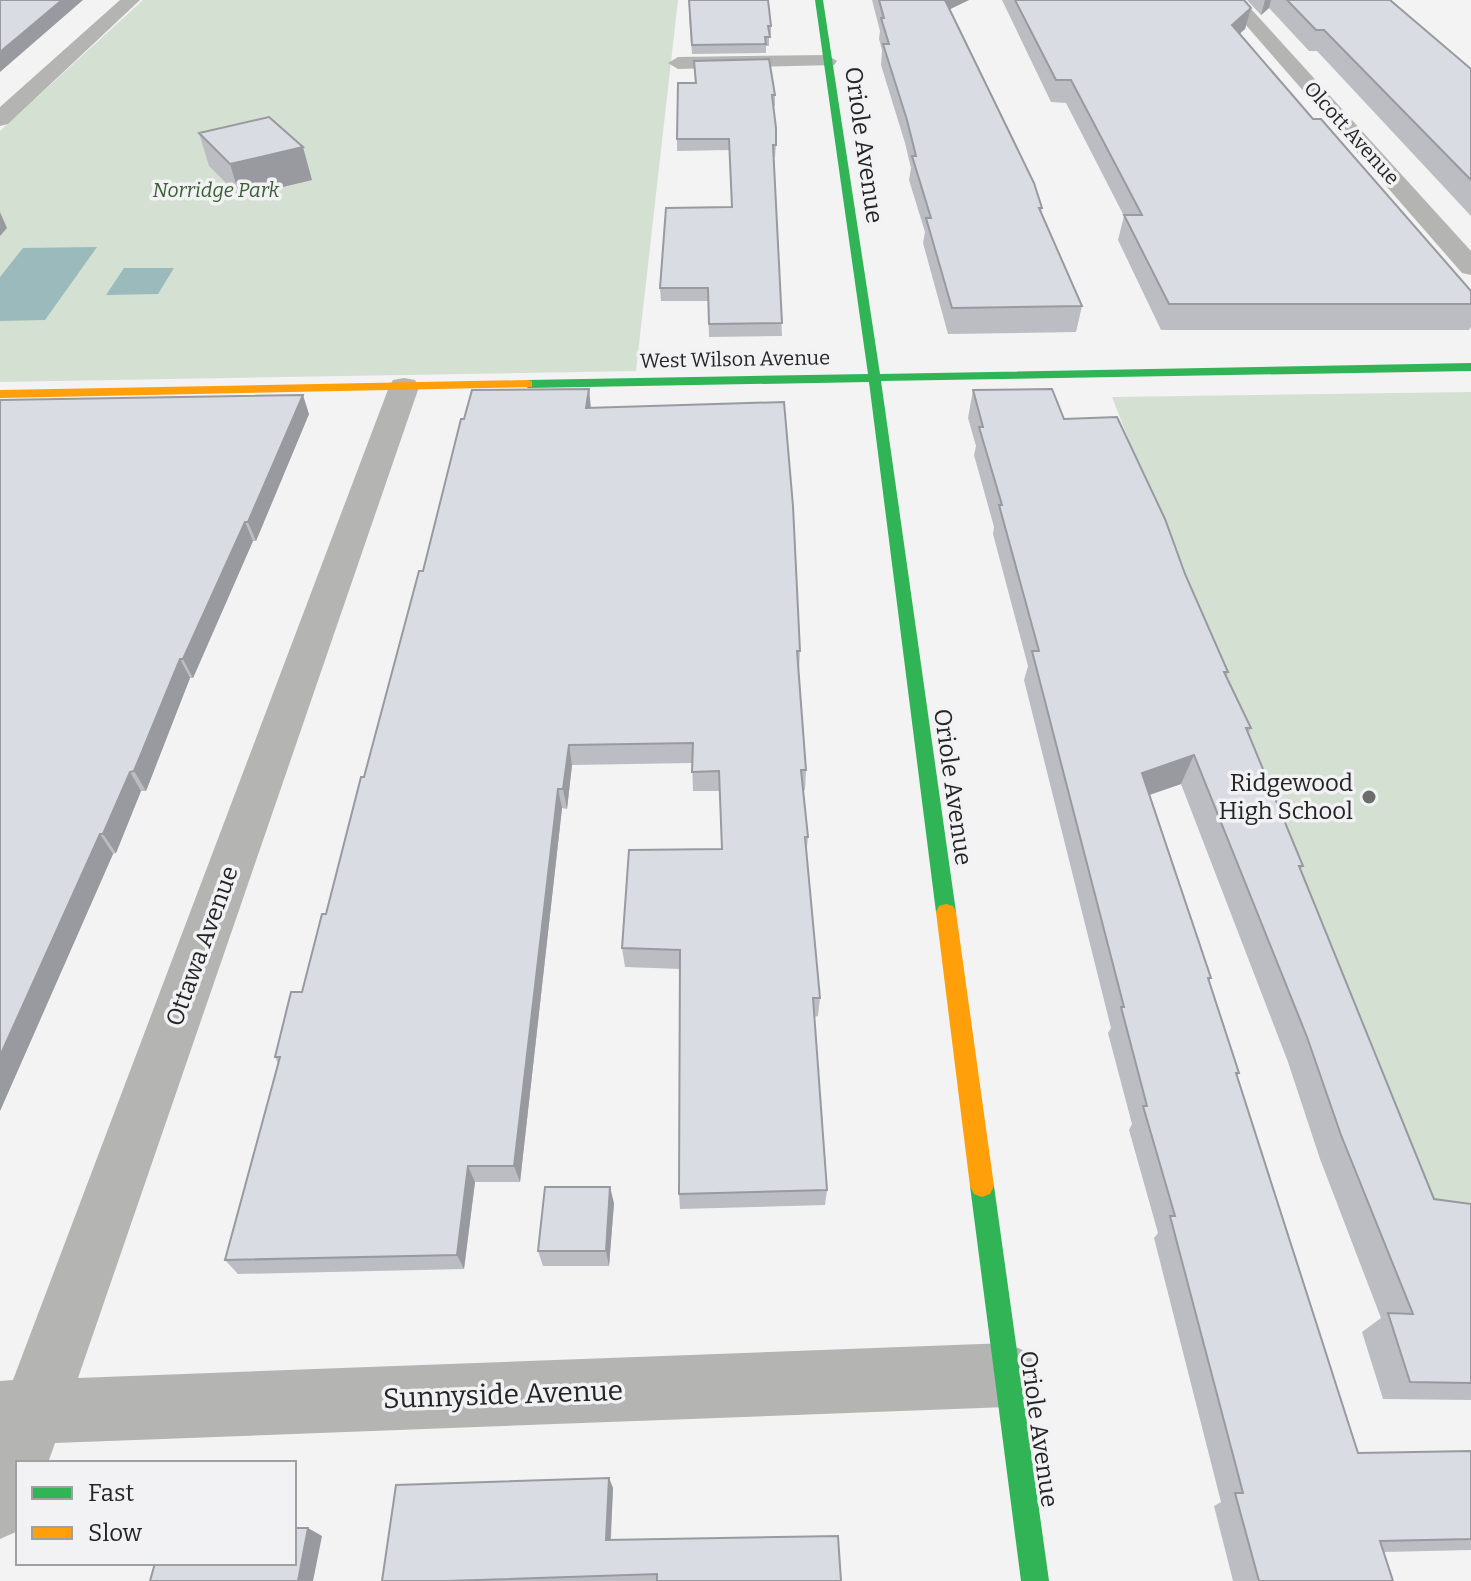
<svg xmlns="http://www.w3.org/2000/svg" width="1471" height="1581" font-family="Bitter,serif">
  <rect width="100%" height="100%" fill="#f3f3f4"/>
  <path fill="#d4e0d2" d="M143,0H678L636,371L0,382V131Z
    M1471,392V1206L1422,1198L1112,397Z"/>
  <path fill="#9ababb" d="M97,247L45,320L0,321V277L23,248Z
    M124,268H174L158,294L106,295Z"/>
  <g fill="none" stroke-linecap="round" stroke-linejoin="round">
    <path fill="#b4b4b3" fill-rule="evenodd" d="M120,0H140L8,124L0,126V107Z
      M1224,0H1243L1471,251V275L1462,273Z
      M827,55L837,61L834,65L678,69L668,63L678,57Z
      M404,378L415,380L419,387L78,1378L1007,1343L1029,1353L1039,1375L1029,1397L1007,1407L55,1443L48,1463H18V1531L0,1539V1381L13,1380L389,387L393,380Z"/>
    <path fill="#30b455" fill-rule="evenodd" d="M815,0H823L880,374L1471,363V371L881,381L956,912L953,918L946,920L939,918L936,912L869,382L528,388L522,384L528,380L868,374Z
      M982,1175L990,1178L994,1186L1049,1581H1021L970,1186L974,1178Z"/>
    <path fill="#ff9f0a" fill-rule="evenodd" d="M528,380L532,381V387L0,398V390Z
      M946,904L953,906L956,912L994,1186L990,1194L982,1197L974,1194L970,1186L936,912L939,906Z"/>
  </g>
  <path fill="#bbbdc3" d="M689,0L771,26V35H769V46H766V53L692,54L689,17Z
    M872,0H969L950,9L1042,208L1041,213L1082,306L1076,332L948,334L923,243L925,232L909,180L911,168L905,143L881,65L882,50L879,39L880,31Z
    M1002,0H1244L1251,8L1245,29L1239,34L1313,119L1471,291V327L1469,330H1161L1118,240L1124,216L1066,103L1051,102Z
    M1247,0H1390L1471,69V216L1317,51H1309L1269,8L1261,15Z
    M694,61L775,95V106H773L776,145L775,157H774L782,336L709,337L708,301H661L660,288L732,207L729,150L677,151V139L695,83Z
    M199,133L312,180L240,197L209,166Z
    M973,390L1064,419L1185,574L1228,672L1227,676L1251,728L1248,734L1303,866L1300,869L1434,1199L1471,1204V1400L1383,1399L1362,1332L1381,1318L1320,1159L1288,1062L1181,784L1150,795L1211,978L1209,981L1239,1073L1237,1077L1358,1453L1471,1451V1550L1384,1552L1393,1581H1233L1214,1506L1221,1502L1154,1238L1158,1233L1129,1130L1132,1124L1108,1033L1111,1028L1024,680L1028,666L993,534L994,527L974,455L976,446L968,418Z
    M0,400L309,414L256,541H253L193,678H190L146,791H141L116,853L113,854L0,1111Z
    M590,408L800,651L799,671L806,770L805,790H803L808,837L806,856L820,998L818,1016L814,1017L827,1190L825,1205L680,1209L679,1194L680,969L625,967L622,948L722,849L720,791H693L692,763L572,765L567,809L562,808L520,1182H475L464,1269L238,1274L225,1260L278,1063L275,1057L302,992L326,914L423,571Z
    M614,1203L609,1266H543L538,1251Z
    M609,1478L613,1488L611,1540L841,1581H382Z"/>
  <path fill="#989a9f" d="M62,0H83L0,72V52Z
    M942,0H969L940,14Z
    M1265,0H1271L1269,8L1261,15Z
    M1251,8L1245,29L1226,46L1232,25Z
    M303,147L312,180L240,197L230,164Z
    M0,212L7,228L0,236Z
    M589,389L591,409L586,408Z
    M303,395L309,414L256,541L248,522Z
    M245,522L253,541L193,678L183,659Z
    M180,659L190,678L146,791L134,771Z
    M569,745L572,765L567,809L563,789Z
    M1194,755L1181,784L1131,801L1142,773Z
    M130,772L141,791L116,853L103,834Z
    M558,789L562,808L520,1182L514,1166Z
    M100,834L113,854L0,1111V1056Z
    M468,1166L475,1182L464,1269L457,1255Z
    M610,1187L614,1203L609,1266L606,1251Z
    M609,1478L613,1488L610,1548L606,1540Z
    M308,1528L322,1536L313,1581H298Z"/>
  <path fill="#d9dce3" stroke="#989a9f" stroke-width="2" d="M0,0H62L0,52Z
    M689,0H768L771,26H768L770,37H765L766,44L692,45Z
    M879,0H945L1034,183L1042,208H1039L1082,306L952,308L926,218H931L912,156H916L907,120L883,44H889L881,18H884Z
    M1015,0H1244L1251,8L1232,25L1313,119H1321L1471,291V304H1169L1124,215H1142L1071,80H1056Z
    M1287,0H1390L1471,69V180L1324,30H1316Z
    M769,59L775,95H772L776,128V145H773L782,323L709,324L708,288H660L666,208L732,207L729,139H677L678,83H696L694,61Z
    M269,117L303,147L230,164L199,133Z
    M589,389L586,408L784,402L793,506L800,651H797L806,770H801L808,837H805L820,998H813L827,1190L679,1194L680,950L622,948L629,850L722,849L719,771L692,772L693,743L569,745L563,789H558L514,1166H468L457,1255L225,1260L280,1057H275L291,992H302L322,914H326L361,777H364L419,571H423L461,419H464L472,390Z
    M1052,389L1064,419L1117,417L1165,519L1185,574L1228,672H1224L1251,728H1246L1303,866H1299L1434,1199L1471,1204V1383L1410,1382L1388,1313L1413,1314L1341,1135L1307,1037L1194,755L1142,773L1211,978H1208L1239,1073H1236L1358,1453L1471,1451V1539L1380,1541L1393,1581H1259L1235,1493H1243L1170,1216H1175L1143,1106H1147L1121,1007H1124L1032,651H1039L999,505H1002L979,427H983L973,390Z
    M303,395L248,522H245L183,659H180L134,771L130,772L103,834H100L0,1056V400Z
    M545,1187H610L606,1251H538Z
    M609,1478L606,1540L838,1536L841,1581H657V1574L446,1581H382L396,1485Z
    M294,1528H308L298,1581H150L155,1563H294Z"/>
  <circle fill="#6c6c6d" stroke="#f2f2f5" stroke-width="3" cx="1369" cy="797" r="8"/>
  <g text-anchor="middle" stroke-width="7" stroke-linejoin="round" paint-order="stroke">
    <g font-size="20" fill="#232424" stroke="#f2f2f5">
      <text transform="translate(1352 133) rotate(48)" y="7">Olcott Avenue</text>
      <text transform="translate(735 359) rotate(-1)" y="7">West Wilson Avenue</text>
    </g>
    <g font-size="20" font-style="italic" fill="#3a5f35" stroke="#f2f2f5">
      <text x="216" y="197">Norridge Park</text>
    </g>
    <g font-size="24" fill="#232424" stroke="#f2f2f5">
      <text transform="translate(864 145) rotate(82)" y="8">Oriole Avenue</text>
      <text transform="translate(953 787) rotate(82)" y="8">Oriole Avenue</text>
      <text transform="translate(202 946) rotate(-70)" y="8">Ottawa Avenue</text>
      <text transform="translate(1039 1429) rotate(82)" y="8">Oriole Avenue</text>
    </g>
    <g font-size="24" fill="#232424" stroke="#f2f2f5" text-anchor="end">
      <text x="1353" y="791">Ridgewood<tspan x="1353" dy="28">High School</tspan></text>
    </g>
    <g font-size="28" fill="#232424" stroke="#f2f2f5">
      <text transform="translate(503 1394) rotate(-2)" y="10">Sunnyside Avenue</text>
    </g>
  </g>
  <rect x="16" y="1461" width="280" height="104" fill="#f2f2f5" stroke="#9fa0a1" stroke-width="2"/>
  <rect x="32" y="1487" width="40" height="12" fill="#30b455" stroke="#9fa0a1" stroke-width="2"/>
  <text x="88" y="1501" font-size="24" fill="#232424">Fast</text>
  <rect x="32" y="1527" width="40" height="12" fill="#ff9f0a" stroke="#9fa0a1" stroke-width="2"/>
  <text x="88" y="1541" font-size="24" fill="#232424">Slow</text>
</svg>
